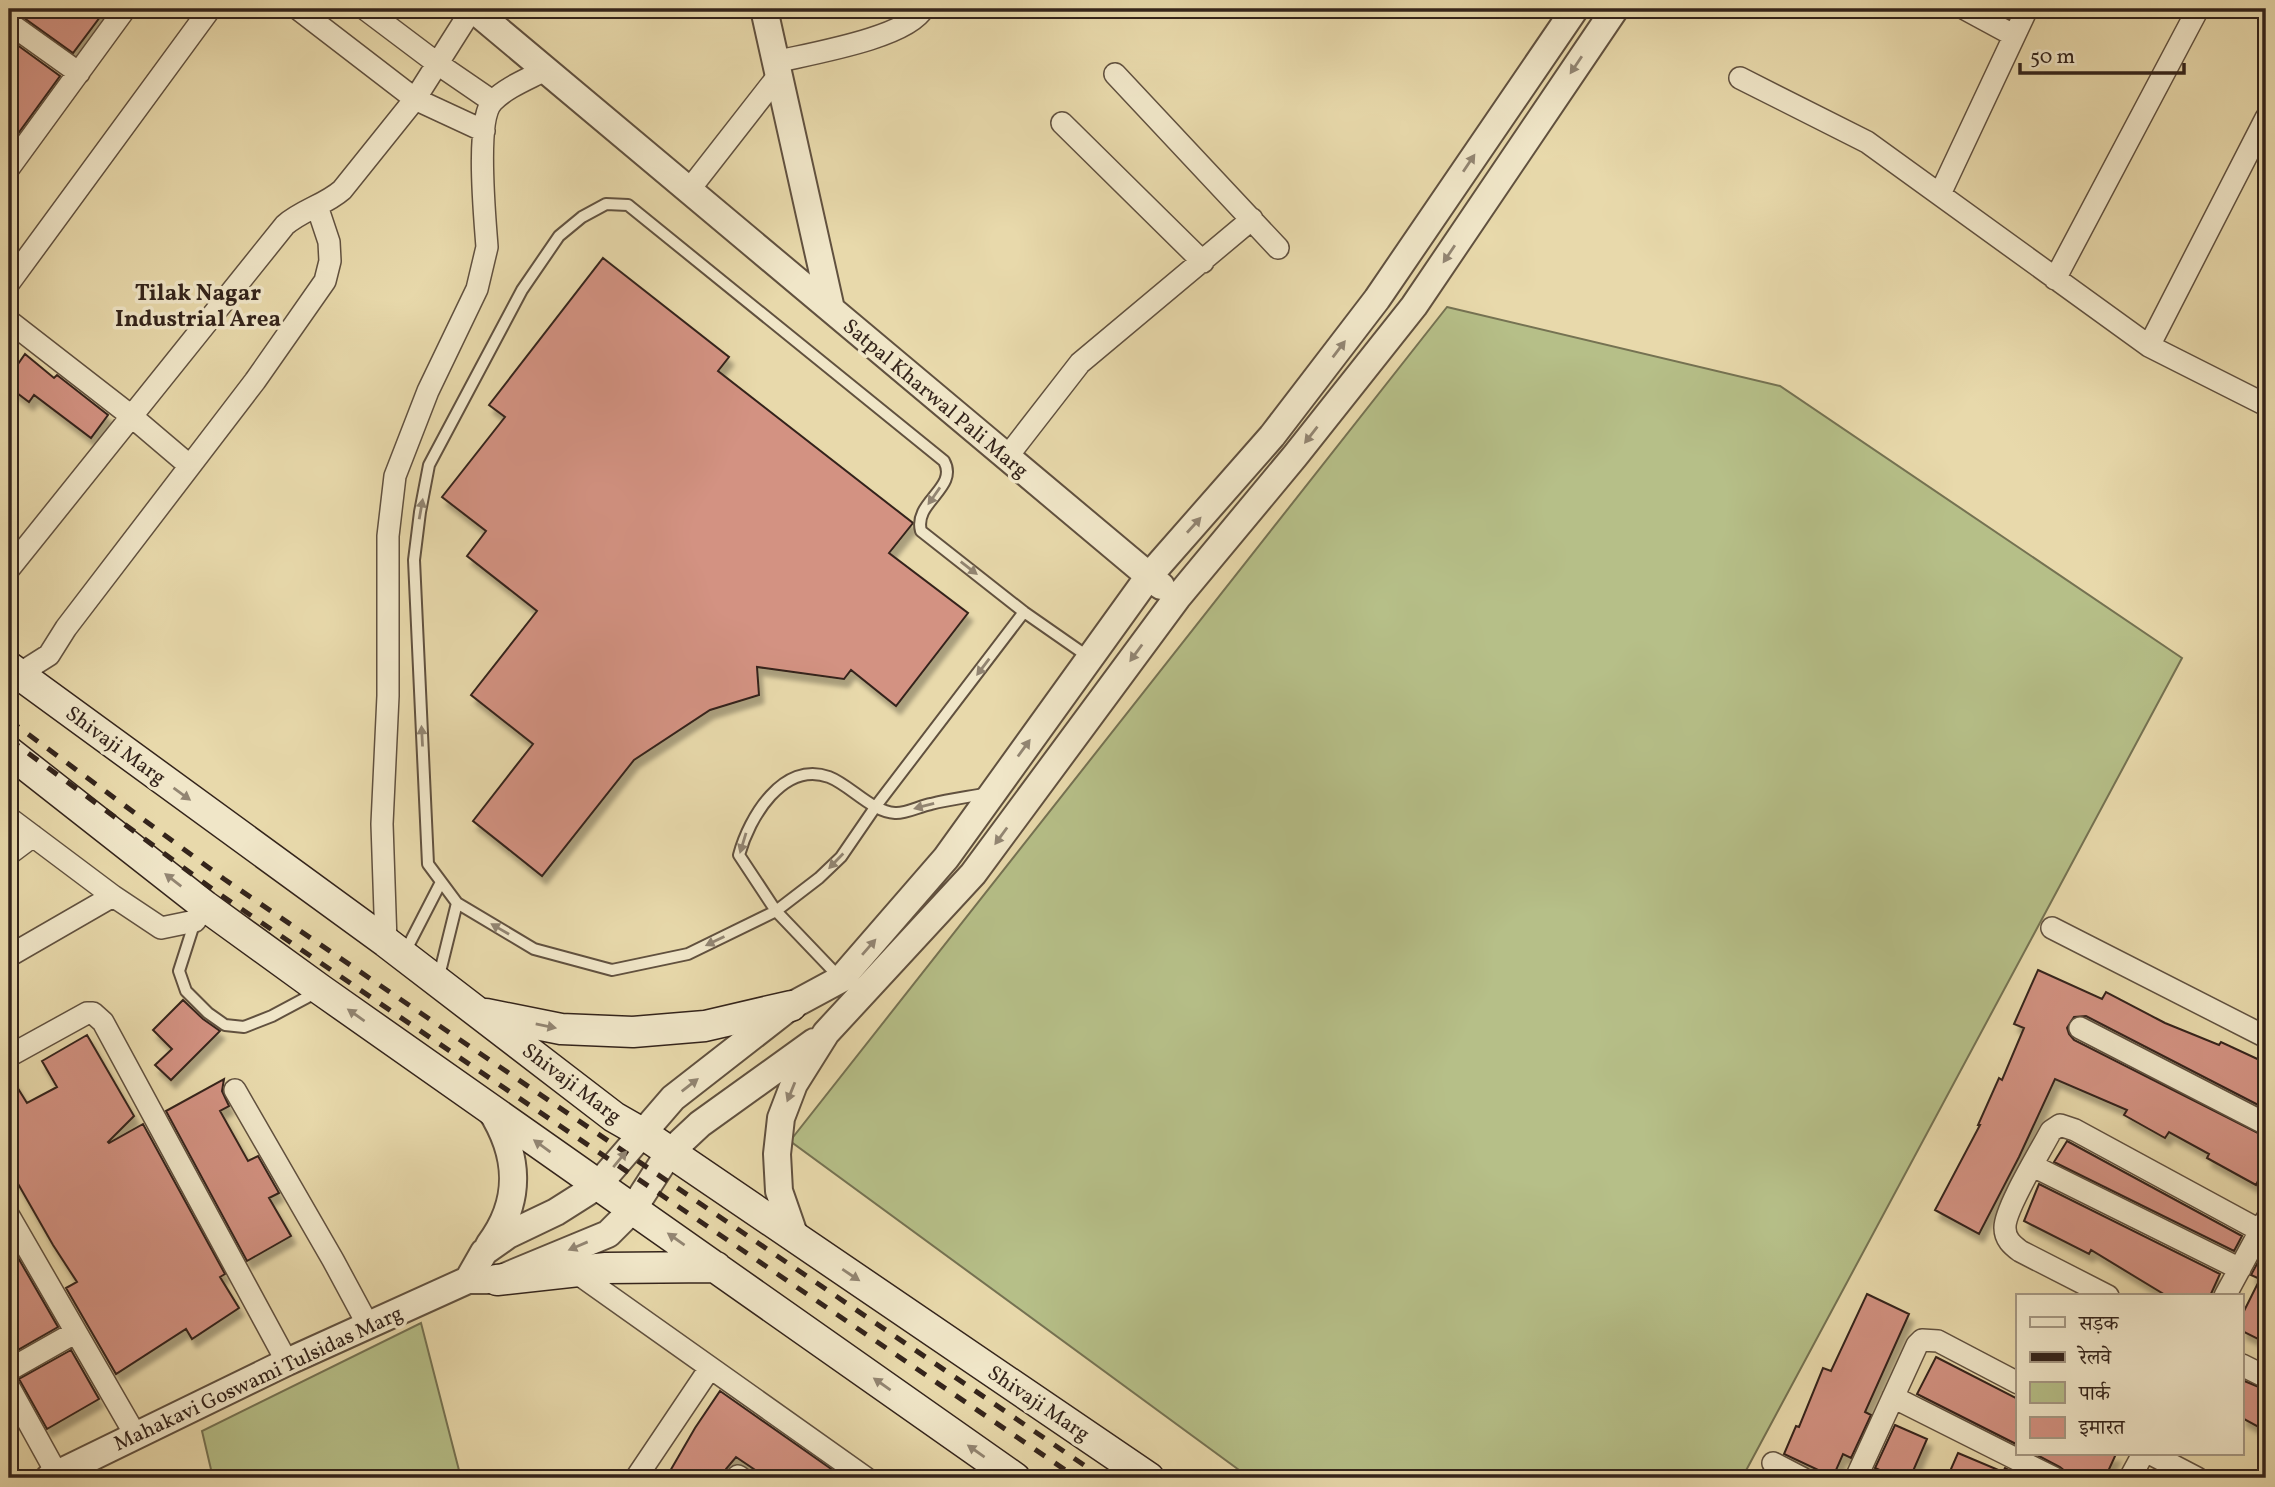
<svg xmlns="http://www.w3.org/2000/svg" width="2275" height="1487" font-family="Vollkorn,'Noto Serif Devanagari',serif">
  <defs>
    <filter id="shadow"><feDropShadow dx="4.5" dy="8" stdDeviation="2" flood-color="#0004"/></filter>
  </defs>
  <rect width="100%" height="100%" fill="#e8d9ab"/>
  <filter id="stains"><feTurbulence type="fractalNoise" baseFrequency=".00286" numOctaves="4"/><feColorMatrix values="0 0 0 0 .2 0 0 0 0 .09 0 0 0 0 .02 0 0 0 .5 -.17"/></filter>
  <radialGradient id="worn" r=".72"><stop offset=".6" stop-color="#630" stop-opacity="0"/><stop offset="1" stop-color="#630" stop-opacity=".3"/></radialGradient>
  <path fill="#b6bf88" stroke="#757252" stroke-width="2" d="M1447,307L1780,386L2182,658L1742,1478H1250L790,1141Z
    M421,1323L461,1478H213L202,1431Z"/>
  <path fill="#d39282" stroke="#34241b" stroke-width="2" filter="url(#shadow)" d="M25,9H106L73,53L20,15Z
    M9,39L60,76L9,146Z
    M603,258L729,357L718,371L913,523L889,553L968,613L896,706L851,670L844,679L757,667L759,695L710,710L634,760L542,876L473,821L533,744L471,695L537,611L467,556L486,531L442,497L505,417L489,405Z
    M25,354L54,378L57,375L108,415L91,438L34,395L29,402L9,387V377Z
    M2038,970L2102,999L2106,992L2165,1023L2219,1045L2221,1042L2266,1063V1109L2086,1016L2074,1017L2067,1028L2069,1034L2074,1040L2266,1137V1165L2256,1185L2207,1158L2209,1154L2169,1132L2165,1138L2124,1115L2127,1110L2055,1079L2019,1157L1979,1234L1935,1210L1980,1125H1978L1999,1078L2002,1080L2024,1028L2014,1024Z
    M183,1000L203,1019L220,1031L171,1080L155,1065L172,1049L153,1030Z
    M87,1035L134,1116L108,1142L109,1143L143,1124L225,1274L220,1277L239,1308L192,1339L186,1329L116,1374L66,1288L77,1282L53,1245L9,1168V1074L27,1103L57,1087L42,1061Z
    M224,1079L222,1091L229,1106L220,1111L248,1161L258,1156L279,1193L269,1198L291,1236L247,1261L166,1111Z
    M2067,1141L2242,1236L2234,1251L2054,1162Z
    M2039,1184L2220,1274L2210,1296H2167L2091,1250L2089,1254L2024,1221Z
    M9,1242L58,1327L9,1355Z
    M2265,1249H2266V1343L2242,1331V1315L2260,1279L2251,1275Z
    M1867,1294L1909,1314L1865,1412L1871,1415L1851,1458L1843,1454L1833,1477L1784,1454L1796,1426L1799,1427L1823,1368L1831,1371Z
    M71,1350L99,1399L47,1429L19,1379Z
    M1936,1357L2018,1399V1445L1917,1394Z
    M2242,1380L2266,1390V1431L2242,1418Z
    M720,1391L844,1478H767L736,1457L726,1469L723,1478H666L695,1428Z
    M1895,1425L1927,1439L1910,1478H1898L1875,1468Z
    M1958,1453L2003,1472L2005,1468L2025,1478H1947Z
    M2035,1454H2116L2105,1478H2067L2065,1471L2060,1467Z"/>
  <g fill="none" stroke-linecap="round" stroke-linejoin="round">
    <g stroke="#61513f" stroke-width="14">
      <path id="service" d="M1024,612L876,806L841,857L819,878L776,911L688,954L612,970L534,949L457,903L428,864L414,560L420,512L429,465L522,290L559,236L582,217L606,204L628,205L944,461C959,488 913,502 921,531L1024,612L1090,658
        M195,921L179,971L186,991L208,1013L225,1025L244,1027L272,1016L317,992
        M404,954L441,882
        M841,979L776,911L739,855C749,818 783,760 829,777C850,785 872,812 895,813C905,814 920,806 931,804C950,799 969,797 989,793
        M438,980L457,903"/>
    </g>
    <g stroke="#61513f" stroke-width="24">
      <path id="minor" d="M298,9L415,99L484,131
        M365,9L438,64L492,101
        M1965,9L2013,35
        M9,23L79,73
        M775,62C808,54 907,38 923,9
        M1115,74L1278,248
        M1740,78L1867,142L2149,346L2266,405
        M1062,123L1203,262
        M9,168L125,9
        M689,190L778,76
        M1940,194L2027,9
        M2055,279L2198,9
        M9,283L210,9
        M9,321L130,415L190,466
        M2149,346L2266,118
        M1007,457L1080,363L1252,219
        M9,569L285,225C302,210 325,205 342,190L415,99L472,9
        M19,674L49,655L66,628L255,381L325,281L330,261L329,242L317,206
        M9,818L113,896L161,928L195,921L205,906
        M9,854L33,836
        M2052,928L2266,1037
        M386,942L382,824L388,696V536L395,476L428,391L477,289L487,247C485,219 475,119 493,101C507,87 528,79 545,70
        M9,956L113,896
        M2080,1028L2266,1124
        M9,1056L87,1013H93L103,1022L287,1362
        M235,1090L333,1260L368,1325
        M2033,1166L2240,1269
        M9,1216L136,1436
        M574,1271L866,1478
        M2108,1296L2020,1251C2012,1245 2005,1239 2005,1228C2004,1210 2041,1150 2051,1131L2060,1125L2075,1130L2261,1231
        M2225,1296L2266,1220
        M2242,1365L2266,1377
        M9,1370L76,1332
        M9,1387L57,1474
        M1893,1397L2054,1478
        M2151,1454L2197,1478
        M1773,1463L1802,1478
        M636,1478L710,1368
        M736,1478L738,1476L741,1478
        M1856,1478L1917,1345L1922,1340L1938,1341L2018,1383
        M2130,1478L2143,1454"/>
    </g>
    <g stroke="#61513f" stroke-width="30">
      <path id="tertiary" d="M473,9L1161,586
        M764,9L831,309
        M795,1237L779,1191L777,1154L781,1118L794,1084L826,1033L973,874L1177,598L1295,456L1414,306L1615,9
        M489,1245C523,1200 519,1154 490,1109
        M468,1280L484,1252L508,1235L556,1212L597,1186L673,1098L791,1006L841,979L946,858L1149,576L1272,436L1377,299L1575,9
        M49,1478L287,1362L468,1280H497L608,1234L633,1209L669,1153L700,1124L814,1042"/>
    </g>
    <g stroke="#34241b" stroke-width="33">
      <path id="secondary" d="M9,667L386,942L614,1117L642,1133L1149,1478
        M9,752L205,906L321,990L1015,1478
        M486,1014L561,1029L633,1032L705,1026L791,1006
        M497,1280L606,1268L716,1267"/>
    </g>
    <use href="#service" stroke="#f0e6c8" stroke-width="10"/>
    <use href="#minor" stroke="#f0e6c8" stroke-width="21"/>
    <use href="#tertiary" stroke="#f0e6c8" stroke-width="26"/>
    <use href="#secondary" stroke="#f0e6c8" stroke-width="30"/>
    <path stroke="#34241b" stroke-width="5" stroke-dasharray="12 12" stroke-linecap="butt" d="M9,720L224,879L1103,1478
      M9,739L215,891L1077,1478"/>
  </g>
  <defs><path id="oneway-solid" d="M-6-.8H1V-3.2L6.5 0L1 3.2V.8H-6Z" transform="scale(1.75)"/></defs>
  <g fill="#928572">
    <use href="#oneway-solid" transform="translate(1576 65) rotate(124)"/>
    <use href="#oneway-solid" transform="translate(1469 163) rotate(-56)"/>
    <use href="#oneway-solid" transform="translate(1449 254) rotate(124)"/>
    <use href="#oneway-solid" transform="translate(1339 349) rotate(-53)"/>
    <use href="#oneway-solid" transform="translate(1311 435) rotate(128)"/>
    <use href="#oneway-solid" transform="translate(934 496) rotate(125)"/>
    <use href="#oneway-solid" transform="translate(421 509) rotate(-80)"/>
    <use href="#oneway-solid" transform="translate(1194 525) rotate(-48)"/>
    <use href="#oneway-solid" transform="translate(969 568) rotate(38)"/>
    <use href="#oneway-solid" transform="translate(1136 653) rotate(126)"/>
    <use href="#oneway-solid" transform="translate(983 667) rotate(127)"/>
    <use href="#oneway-solid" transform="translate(422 736) rotate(-93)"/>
    <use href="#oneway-solid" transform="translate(1024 748) rotate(-54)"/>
    <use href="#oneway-solid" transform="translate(182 794) rotate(36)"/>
    <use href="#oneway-solid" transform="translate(924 806) rotate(165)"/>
    <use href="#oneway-solid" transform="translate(1001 836) rotate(126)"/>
    <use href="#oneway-solid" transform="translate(743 843) rotate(107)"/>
    <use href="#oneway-solid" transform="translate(836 861) rotate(134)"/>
    <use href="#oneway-solid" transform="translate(173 880) rotate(-142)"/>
    <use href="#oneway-solid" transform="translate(500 929) rotate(-150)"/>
    <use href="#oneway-solid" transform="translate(715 941) rotate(154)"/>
    <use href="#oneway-solid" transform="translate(869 947) rotate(-49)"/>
    <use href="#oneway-solid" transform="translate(356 1015) rotate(-145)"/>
    <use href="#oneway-solid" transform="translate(546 1026) rotate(11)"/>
    <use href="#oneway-solid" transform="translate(690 1085) rotate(-38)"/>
    <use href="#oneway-solid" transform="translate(791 1092) rotate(112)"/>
    <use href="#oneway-solid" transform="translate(542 1146) rotate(-144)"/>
    <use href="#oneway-solid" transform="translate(620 1159) rotate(-50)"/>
    <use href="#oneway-solid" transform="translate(676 1239) rotate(-145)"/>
    <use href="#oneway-solid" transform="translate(578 1246) rotate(157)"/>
    <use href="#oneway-solid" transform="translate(851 1275) rotate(34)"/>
    <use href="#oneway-solid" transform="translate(882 1384) rotate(-145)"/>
    <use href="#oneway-solid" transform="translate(976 1451) rotate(-145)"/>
  </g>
  <g text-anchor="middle" stroke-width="7" stroke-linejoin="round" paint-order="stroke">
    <g font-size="21" fill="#34241b" stroke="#f0e6c8">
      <text transform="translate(936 398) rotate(40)" y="7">Satpal Kharwal Pali Marg</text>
      <text transform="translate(116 745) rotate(36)" y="7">Shivaji Marg</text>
      <text transform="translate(572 1083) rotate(37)" y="7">Shivaji Marg</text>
      <text transform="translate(258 1378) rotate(-25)" y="7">Mahakavi Goswami Tulsidas Marg</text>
      <text transform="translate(1039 1403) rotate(34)" y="7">Shivaji Marg</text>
    </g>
    <g font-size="23" font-weight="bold" fill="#34241b" stroke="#f0e6c8">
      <text x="198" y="300">Tilak Nagar<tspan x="198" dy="26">Industrial Area</tspan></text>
    </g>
  </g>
  <rect width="2275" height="1487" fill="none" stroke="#e8d9ab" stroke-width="35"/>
  <rect x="10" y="10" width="2254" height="1466" fill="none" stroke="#34241b" stroke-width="3.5"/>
  <rect x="18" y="18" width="2240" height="1452" fill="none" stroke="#34241b" stroke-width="2"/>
  <rect x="2016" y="1294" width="228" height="161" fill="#f0e6c8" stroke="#a59883" stroke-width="2"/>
  <rect x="2030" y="1317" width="35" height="10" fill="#f0e6c8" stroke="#a59883" stroke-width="2"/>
  <text x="2079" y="1330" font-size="21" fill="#34241b">सड़क</text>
  <rect x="2030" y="1352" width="35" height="10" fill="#34241b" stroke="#a59883" stroke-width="2"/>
  <text x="2079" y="1364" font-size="21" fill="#34241b">रेलवे</text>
  <rect x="2030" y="1382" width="35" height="21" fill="#b6bf88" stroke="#a59883" stroke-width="2"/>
  <text x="2079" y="1400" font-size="21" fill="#34241b">पार्क</text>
  <rect x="2030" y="1417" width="35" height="21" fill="#d39282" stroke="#a59883" stroke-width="2"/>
  <text x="2079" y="1434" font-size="21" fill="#34241b">इमारत</text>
  <path d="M2020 63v10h164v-10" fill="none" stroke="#34241b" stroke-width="3.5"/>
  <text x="2030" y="63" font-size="21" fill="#34241b" stroke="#f0e6c8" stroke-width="5" paint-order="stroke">50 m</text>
  <rect width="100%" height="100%" filter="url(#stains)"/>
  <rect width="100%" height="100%" fill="url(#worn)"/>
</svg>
